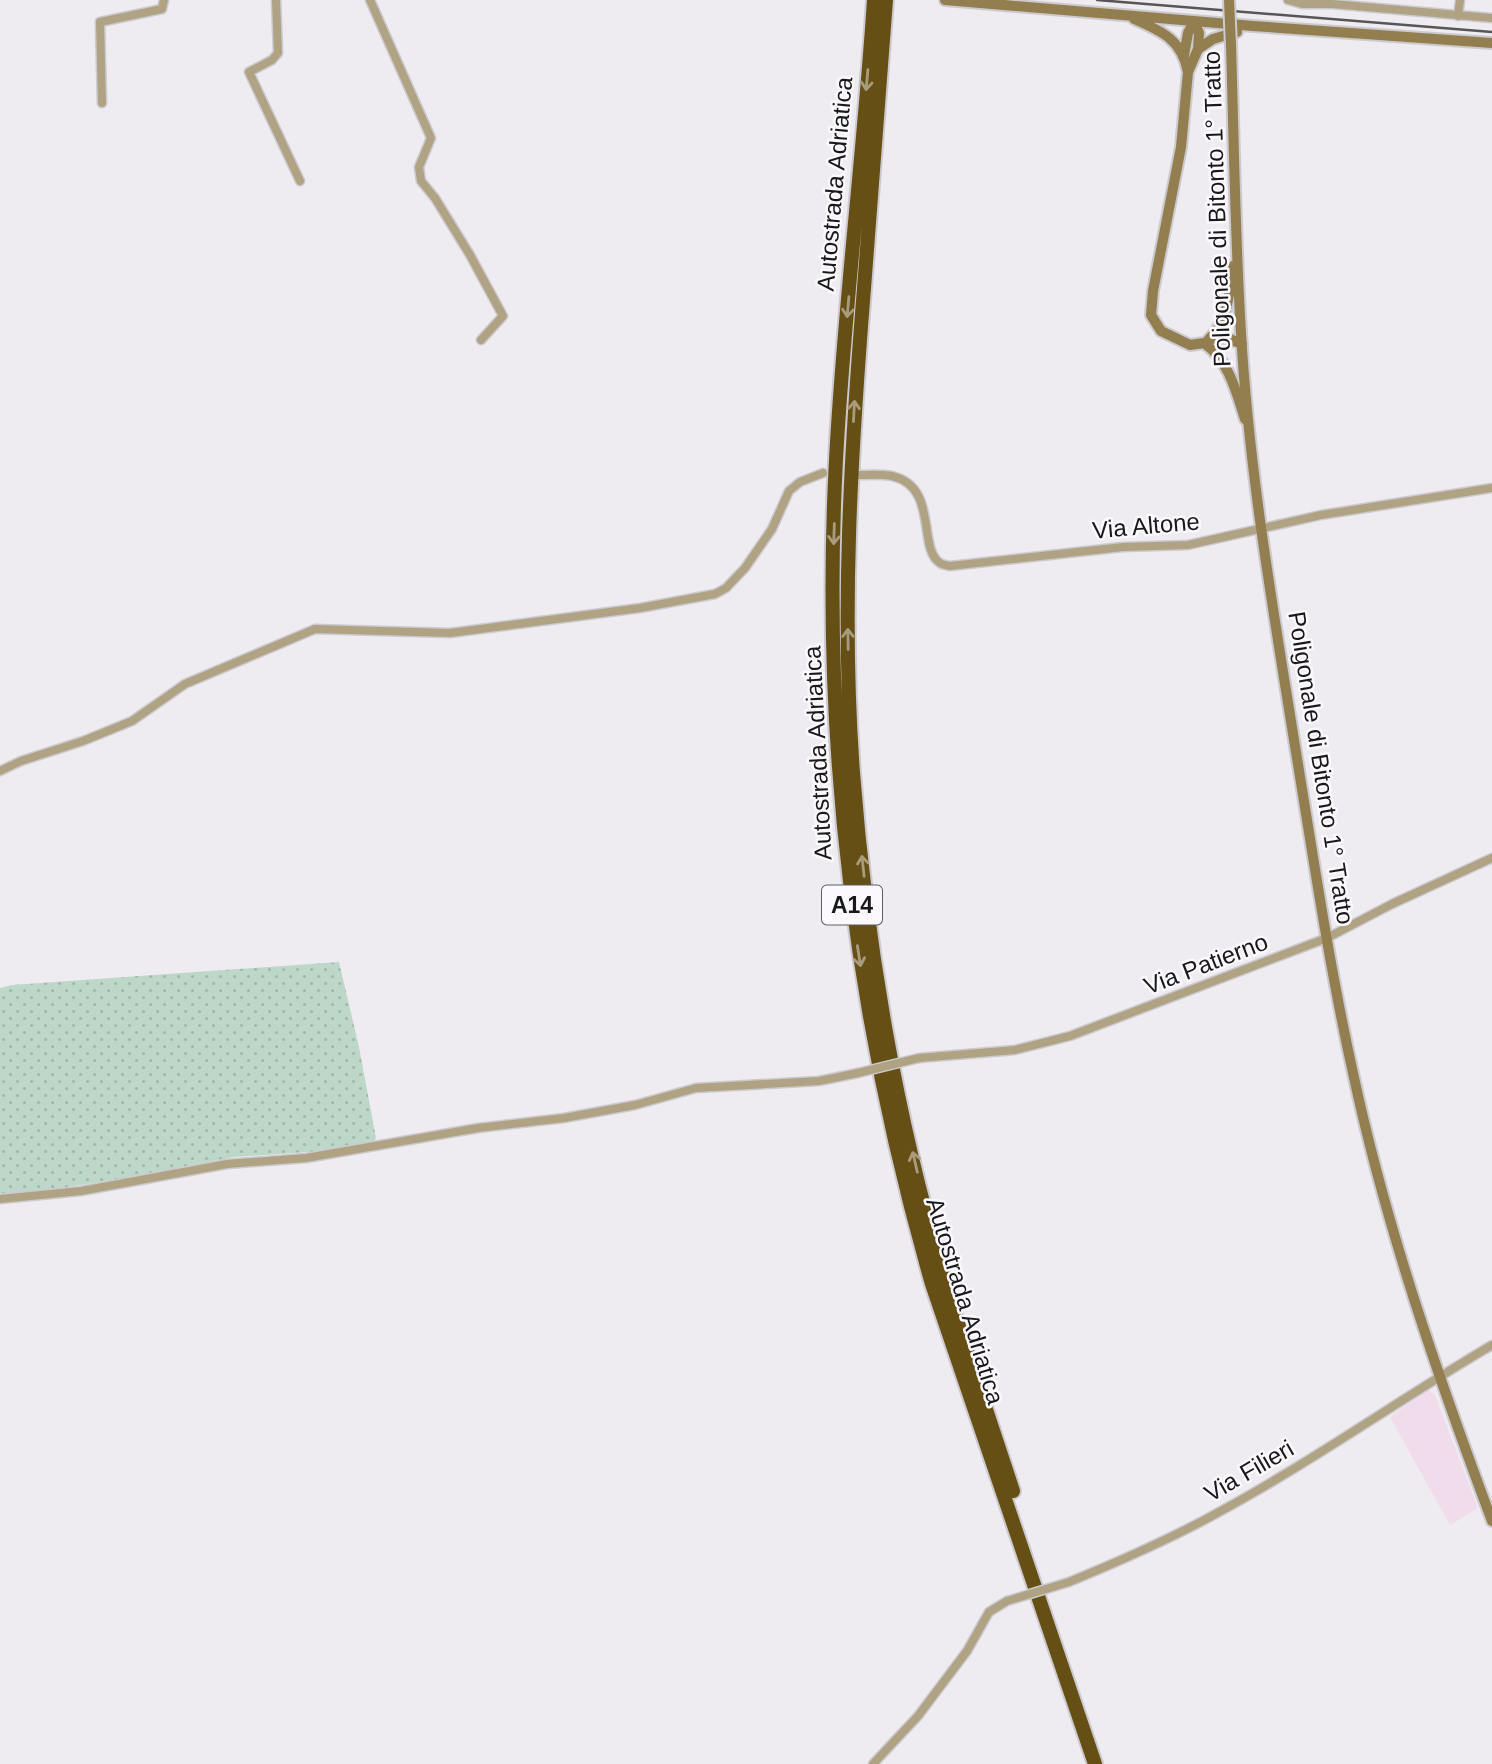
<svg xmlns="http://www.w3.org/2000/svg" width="1492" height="1764" font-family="Arial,sans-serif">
  <defs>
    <pattern id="grass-dots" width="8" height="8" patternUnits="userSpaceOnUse" patternTransform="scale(1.75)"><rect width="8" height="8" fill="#bdd7c9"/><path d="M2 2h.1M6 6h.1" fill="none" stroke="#a2b8ac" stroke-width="1.8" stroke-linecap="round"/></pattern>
  </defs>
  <rect width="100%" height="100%" fill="#eeecf0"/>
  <path fill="#f1dceb" d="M1428,1390L1435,1395L1478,1508L1450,1525L1390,1417Z"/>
  <path fill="url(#grass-dots)" d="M339,962L359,1047L376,1138L371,1145L322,1151L234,1157L114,1180L40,1191L0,1195V988L12,985Z"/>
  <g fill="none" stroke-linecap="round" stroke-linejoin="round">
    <g stroke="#cccace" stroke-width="11">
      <path id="minor" d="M276,0L278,53L272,60L249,72L300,181
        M370,0L431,138L419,167L421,181L435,198L470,255L503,316L481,340
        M1288,0L1302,4H1332L1492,18
        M1458,16L1460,0
        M102,103L100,22L162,9L164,0
        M858,475C869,475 881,474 892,476C939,487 917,548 940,563C941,564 949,566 950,566L1123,547L1188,545L1321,515L1492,488
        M0,771L21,761L83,741L132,721L185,684L315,629L450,633L640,608L715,594L726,588L745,568L772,529L789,491L800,482L823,473
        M919,1058L1015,1050L1070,1036L1327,938L1392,904L1492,858
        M0,1199L81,1191L227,1164L306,1158L478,1128L564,1118L635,1105L696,1088L819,1081L858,1073
        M1069,1582C1120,1561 1171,1539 1219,1512C1313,1461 1400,1399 1492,1345
        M873,1764L918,1716L967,1651L989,1612L1007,1601"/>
    </g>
    <g stroke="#cccace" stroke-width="14">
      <path id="secondary" d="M945,0L1253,26L1492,43
        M1134,19C1162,31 1182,40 1188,72
        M1194,21L1199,33L1198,49L1188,72L1181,147L1153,291L1151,315L1161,331L1190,345L1204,343L1216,337L1227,338L1242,344
        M1231,46C1234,142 1235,238 1241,333C1249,471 1273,609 1295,746C1313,855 1329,965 1353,1073C1386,1227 1437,1374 1492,1521
        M1198,49L1213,39L1237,32
        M1184,55L1188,33L1194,21
        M1209,339C1229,321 1229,291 1233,266
        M1204,343C1229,361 1236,391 1245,419"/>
    </g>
    <g stroke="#cccace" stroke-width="18">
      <path id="motorway" d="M874,0C864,154 844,307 836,460C821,739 855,1016 932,1284L1095,1764
        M886,0C878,96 872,192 864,288C851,450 841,611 853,773C866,942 896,1119 945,1281C966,1351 990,1421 1013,1491"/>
    </g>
    <use href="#minor" stroke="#b0a384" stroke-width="8"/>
    <use href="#secondary" stroke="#937e50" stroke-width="10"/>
    <use href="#motorway" stroke="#664f14" stroke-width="14"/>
    <path stroke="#565557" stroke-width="2.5" d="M1097,0L1492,32"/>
    <g stroke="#cccace" stroke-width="11" stroke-linecap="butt">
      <path id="minor-bridge" d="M858,1073L919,1058
        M1007,1601L1069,1582"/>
    </g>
    <g stroke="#cccace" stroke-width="14" stroke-linecap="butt">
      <path id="secondary-bridge" d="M1229,0L1231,46"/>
    </g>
    <use href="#minor-bridge" stroke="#b0a384" stroke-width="8"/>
    <use href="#secondary-bridge" stroke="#937e50" stroke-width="10"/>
  </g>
  <defs><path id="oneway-shaft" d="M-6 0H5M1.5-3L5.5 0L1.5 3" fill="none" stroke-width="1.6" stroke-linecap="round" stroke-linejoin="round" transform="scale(1.75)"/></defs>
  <g stroke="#a99c7d">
    <use href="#oneway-shaft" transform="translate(867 80) rotate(95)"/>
    <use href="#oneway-shaft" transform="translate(848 307) rotate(95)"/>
    <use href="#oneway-shaft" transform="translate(854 411) rotate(-87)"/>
    <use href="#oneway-shaft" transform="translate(834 534) rotate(92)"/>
    <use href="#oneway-shaft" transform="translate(848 639) rotate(-91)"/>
    <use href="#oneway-shaft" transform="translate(863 866) rotate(-96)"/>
    <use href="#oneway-shaft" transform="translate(859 956) rotate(81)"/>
    <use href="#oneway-shaft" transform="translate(915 1162) rotate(-103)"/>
  </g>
  <g text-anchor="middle" stroke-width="5" stroke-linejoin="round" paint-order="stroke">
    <rect fill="#fbf9fe" stroke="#5d5c5e" stroke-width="2" x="822" y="885.5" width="60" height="39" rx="5"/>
    <g font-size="23" font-weight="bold" fill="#19191a">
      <text x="852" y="913">A14</text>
    </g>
    <g font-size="24" fill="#19191a" stroke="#fbf9fe">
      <text transform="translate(835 184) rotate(-85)" y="8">Autostrada Adriatica</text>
      <text transform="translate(1217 209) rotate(-92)" y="8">Poligonale di Bitonto 1° Tratto</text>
      <text transform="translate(1146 526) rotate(-5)" y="8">Via Altone</text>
      <text transform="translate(818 753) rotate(-93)" y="8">Autostrada Adriatica</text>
      <text transform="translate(1321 768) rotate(81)" y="8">Poligonale di Bitonto 1° Tratto</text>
      <text transform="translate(1206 964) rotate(-21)" y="8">Via Patierno</text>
      <text transform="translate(965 1301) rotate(73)" y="8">Autostrada Adriatica</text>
      <text transform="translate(1249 1471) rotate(-30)" y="8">Via Filieri</text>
    </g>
  </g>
</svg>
